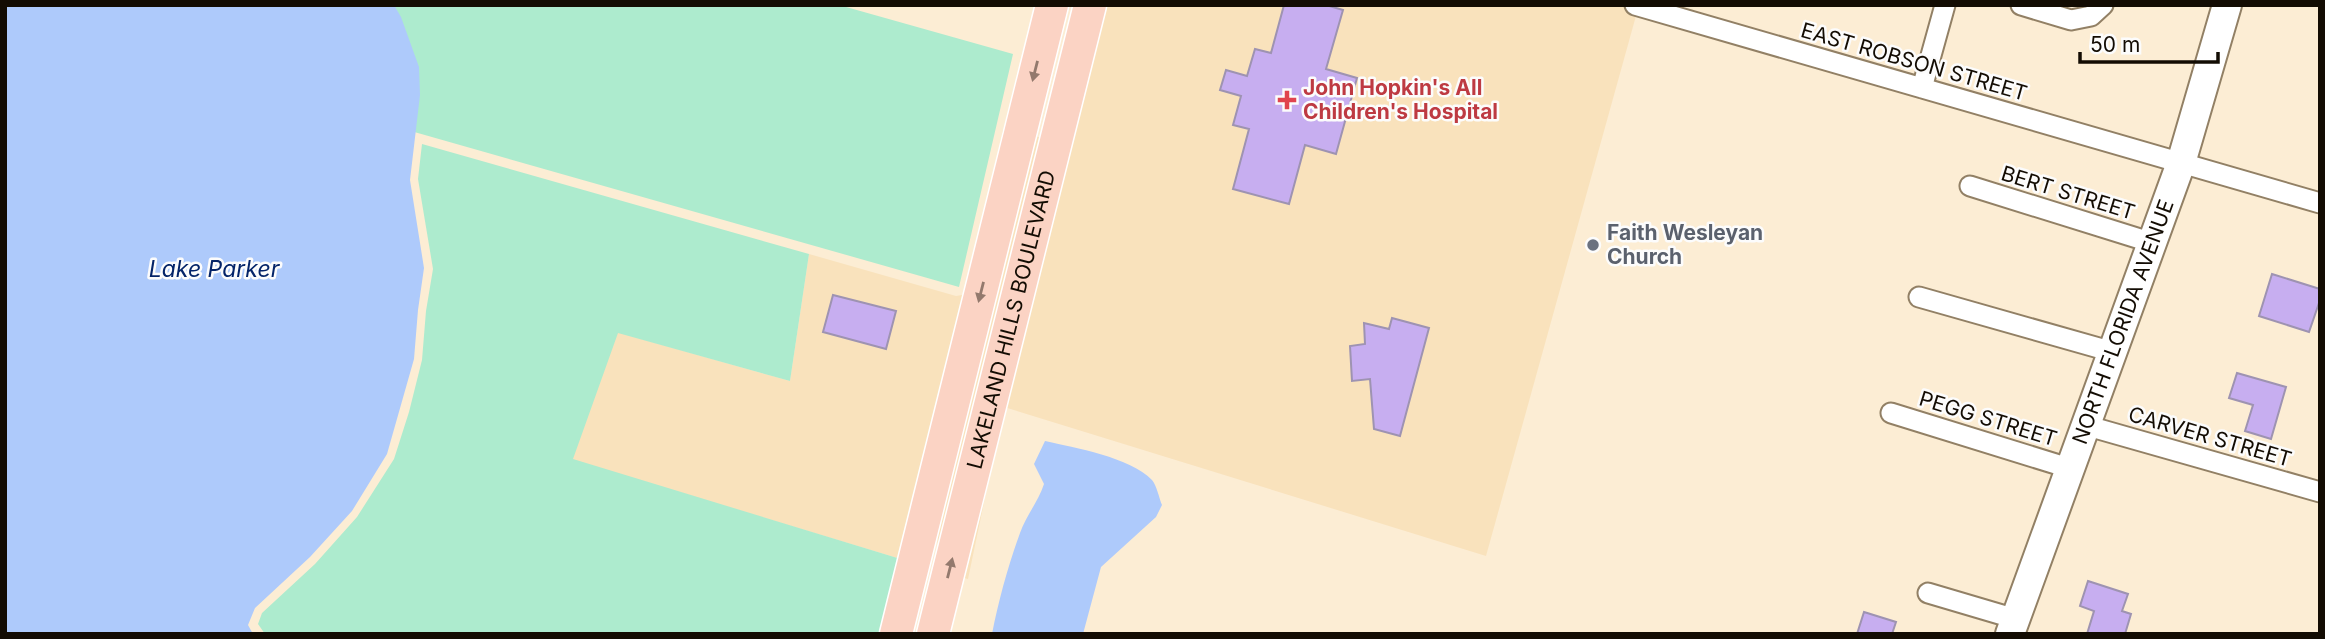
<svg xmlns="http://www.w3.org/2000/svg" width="2325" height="639" font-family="Inter,sans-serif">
  <rect width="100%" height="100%" fill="#fcedd4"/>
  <path fill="#f9e2bc" d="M1101,5H1639L1486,556L1004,407L968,579L957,576Z
    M1003,130L1011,132L904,560L572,460L617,332L790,381L809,254L956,296L962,295L967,288Z
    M1029,135L1048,139L938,565L937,509Z"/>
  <path fill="#adebce" d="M346,5H839L1013,54L959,287L316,104Z
    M422,144L809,254L790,381L618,333L573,459L904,560L886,634H265L258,624L262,613L315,564L357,517L394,459L409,412L422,360L426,311L433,269L418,179Z"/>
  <path fill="#aecafb" d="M5,5H394L401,17L419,67L420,95L410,180L424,268L418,310L414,359L387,454L352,511L310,557L255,608L248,625L253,634H5Z
    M1045,441C1075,448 1130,457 1152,480C1157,486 1159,498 1162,505L1156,517L1101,567L1083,634H992C999,599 1008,566 1020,533C1026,516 1038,502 1044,484L1034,464Z"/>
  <path fill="#c7aef0" stroke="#9e93b1" stroke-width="2" d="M1284,5H1326L1343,10L1326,69L1357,78L1336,154L1305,145L1289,204L1233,189L1249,129L1233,125L1241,96L1220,90L1226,70L1247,76L1255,49L1271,53Z
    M2272,274L2320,289V300L2309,332L2259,316Z
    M833,295L896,311L886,349L823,332Z
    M1392,318L1429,328L1400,436L1374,429L1370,379L1352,381L1350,346L1365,344L1364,323L1389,329Z
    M2237,373L2286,387L2271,439L2245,431L2253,405L2229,398Z
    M2088,581L2128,594L2122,611L2131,614L2125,634H2087L2094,611L2080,606Z
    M1864,612L1896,622L1892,634H1857Z"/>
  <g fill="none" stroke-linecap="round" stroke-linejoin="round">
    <g stroke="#928065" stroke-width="23">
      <path id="street" d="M1635,5L2320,203
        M2021,5L2071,20L2091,16L2103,5
        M1922,88L1945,5
        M1970,186L2153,243
        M1919,297L2113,352
        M1891,413L2072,469
        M2088,426L2320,492
        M1928,593L2016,619"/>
    </g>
    <g stroke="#928065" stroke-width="32">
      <g id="secondary">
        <path id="s1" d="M2010,634L2181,163L2227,5"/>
      </g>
    </g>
    <g stroke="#fff" stroke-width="35">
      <g id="primary">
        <path d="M896,634L1052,5"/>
        <path id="s2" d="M933,634L1090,5"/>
      </g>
    </g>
    <use href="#street" stroke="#fff" stroke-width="19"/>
    <use href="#secondary" stroke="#fff" stroke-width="28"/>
    <use href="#primary" stroke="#fbd3c4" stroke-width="32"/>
  </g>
  <defs><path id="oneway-solid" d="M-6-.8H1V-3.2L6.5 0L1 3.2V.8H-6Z" transform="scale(1.75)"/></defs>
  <g fill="#93796d">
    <use href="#oneway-solid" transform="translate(1035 71) rotate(104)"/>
    <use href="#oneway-solid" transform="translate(981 292) rotate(104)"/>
    <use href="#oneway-solid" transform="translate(950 568) rotate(-76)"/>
  </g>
  <path fill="#e0444e" stroke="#fcfcfc" stroke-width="2.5" d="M1283.5 89.5h7v7h7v7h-7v7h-7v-7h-7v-7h7z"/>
  <circle fill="#6b7280" stroke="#fcfcfc" stroke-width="2.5" cx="1593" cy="245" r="7"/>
  <g text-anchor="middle" stroke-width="5" stroke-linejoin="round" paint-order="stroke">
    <g font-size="21" fill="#130c03" stroke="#fcfcfc">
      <text transform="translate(1914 62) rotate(16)" y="7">EAST ROBSON STREET</text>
      <text transform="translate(2068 193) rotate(17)" y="7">BERT STREET</text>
      <text dy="7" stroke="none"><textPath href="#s2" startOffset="324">LAKELAND HILLS BOULEVARD</textPath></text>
      <text dy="7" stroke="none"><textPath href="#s1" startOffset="332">NORTH FLORIDA AVENUE</textPath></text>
      <text transform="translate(1988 419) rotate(17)" y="7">PEGG STREET</text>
      <text transform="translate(2210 437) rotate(16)" y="7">CARVER STREET</text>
    </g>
    <g font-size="21" font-weight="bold" fill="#be3a42" stroke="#fcfcfc" text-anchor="start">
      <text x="1303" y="95">John Hopkin's All<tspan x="1303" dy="24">Children's Hospital</tspan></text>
    </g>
    <g font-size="21" font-weight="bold" fill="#5b616d" stroke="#fcfcfc" text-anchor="start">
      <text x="1607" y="240">Faith Wesleyan<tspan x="1607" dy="24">Church</tspan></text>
    </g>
    <g font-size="23" font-style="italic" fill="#042469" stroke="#fcfcfc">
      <text x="214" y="277">Lake Parker</text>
    </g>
  </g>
  <rect width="2325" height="639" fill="none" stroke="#130c03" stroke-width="14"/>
  <path d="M2080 52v10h138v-10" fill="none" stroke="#130c03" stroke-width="3.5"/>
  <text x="2090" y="52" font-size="21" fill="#130c03" stroke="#fcfcfc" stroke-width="5" paint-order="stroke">50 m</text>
</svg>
